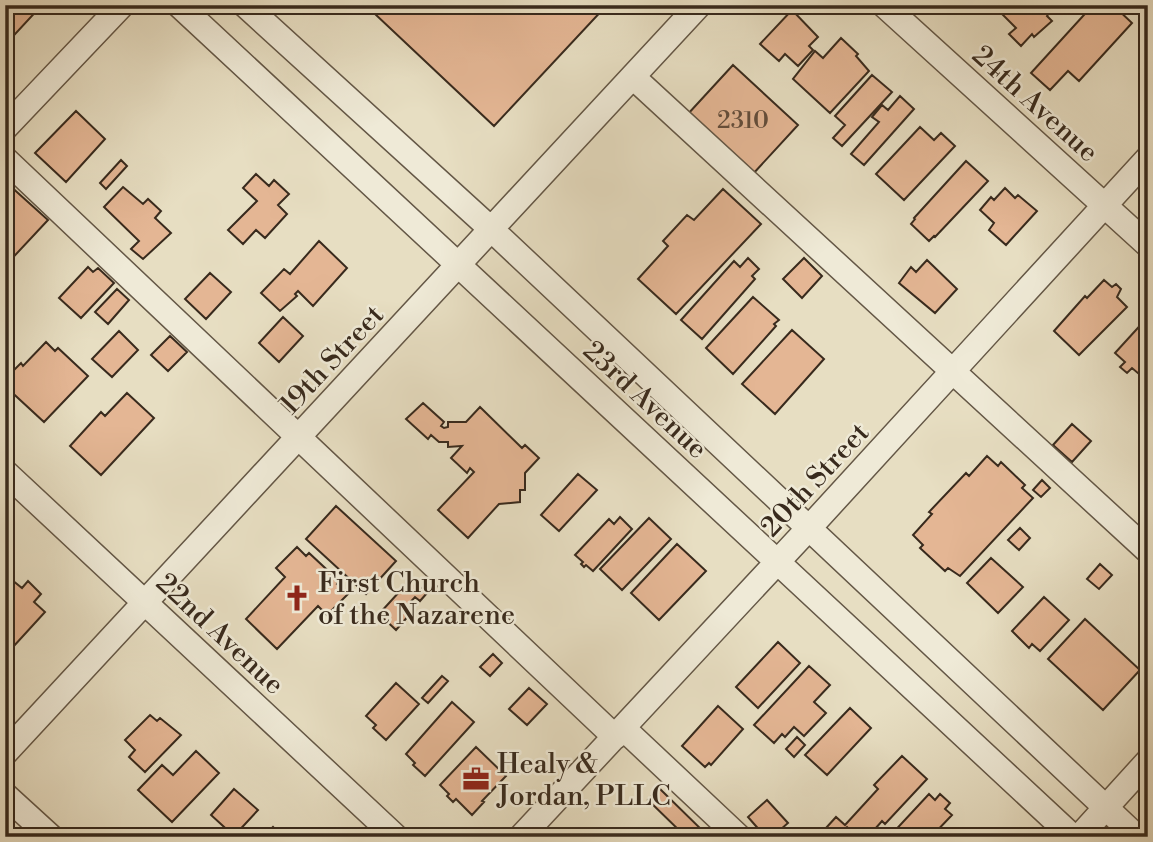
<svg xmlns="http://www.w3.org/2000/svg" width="1153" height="842" font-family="'Libre Bodoni',serif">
  <rect width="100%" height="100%" fill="#e7dec2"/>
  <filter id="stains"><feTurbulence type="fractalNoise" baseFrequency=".00286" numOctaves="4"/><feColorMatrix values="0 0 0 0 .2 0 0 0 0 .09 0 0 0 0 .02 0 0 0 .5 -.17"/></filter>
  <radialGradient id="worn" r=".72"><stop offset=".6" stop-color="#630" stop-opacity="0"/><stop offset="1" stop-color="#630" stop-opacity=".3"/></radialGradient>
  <path fill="#e4b694" stroke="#382a1d" stroke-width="2" d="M5,5H42L5,45Z
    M384,5H607L494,126L375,14Z
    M1002,5H1042L1049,13L1047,16L1052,21L1034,37L1032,34L1021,46L1009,34L1016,28L998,10Z
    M1093,5H1113L1132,23L1079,81L1068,71L1050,90L1031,73Z
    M792,10L818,37L809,46L813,50L798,66L785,54L779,61L760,44Z
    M841,38L858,54L856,56L869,71L830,113L793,79L815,51L823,58Z
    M733,65L798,125L752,175L687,115Z
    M872,75L892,92L842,146L833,138L845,125L835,116Z
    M900,96L914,109L864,165L851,154L879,122L872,117L882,105L888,110Z
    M76,111L105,139L66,182L35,153Z
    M920,127L934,140L941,133L955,146L904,200L876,174Z
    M121,160L127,166L106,189L100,183Z
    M966,161L988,181L935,237L934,236L929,241L911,224L915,219L914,218Z
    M256,174L269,186L274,180L289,194L278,205L287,214L265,238L256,230L243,244L228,230L257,201L243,188Z
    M8,184L48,220L5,266V187Z
    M123,187L143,204L148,199L161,211L155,218L171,233L143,259L131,249L139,241L104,207Z
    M1005,188L1015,198L1018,195L1037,211L1006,245L989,230L994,223L980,210L991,197L994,200Z
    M723,189L761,224L676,314L638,279L668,246L663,241L687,215L694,220Z
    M319,241L347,268L313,306L298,291L295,294L297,296L280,311L261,293L284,269L290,274Z
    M748,258L759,269L752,276L755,279L702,339L681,320L734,261L740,267Z
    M804,258L822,276L802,298L783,279Z
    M927,260L957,289L935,313L899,283L911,267L916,272Z
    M88,267L93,272L98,268L114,283L81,318L59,298Z
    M210,273L231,292L206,319L185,299Z
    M1104,280L1112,287L1116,284L1121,289L1117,297L1127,307L1079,355L1054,331L1085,296L1087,298Z
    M117,289L129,300L108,324L95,312Z
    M753,297L779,320L774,324L776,326L733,374L706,348Z
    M283,317L303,336L279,362L259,343Z
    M1146,319L1148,365L1139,374L1132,368L1127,373L1120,367L1125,362L1115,353Z
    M792,330L824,359L775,414L742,384Z
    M119,331L138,350L112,377L92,359Z
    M170,336L187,352L168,371L151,355Z
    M46,342L55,351L58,348L88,376L44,422L5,386V379L21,363L23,366Z
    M127,393L154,418L101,475L70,446L101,412L105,416Z
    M423,403L444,422L441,426L444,428L448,427V422H466L480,407L522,448L525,445L539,458L525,473V490H520V502L499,504L468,538L438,510L474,472L470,468L467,473L451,458L462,446L448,447V442H439L431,435L428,439L406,419Z
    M1072,424L1091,441L1072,462L1053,445Z
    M987,456L998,466L1001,462L1025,485L1022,488L1033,498L960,576L948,568L945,571L920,548L923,545L913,535L932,514L929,512L966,473L969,476Z
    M578,474L597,490L559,531L541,515Z
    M1042,480L1050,488L1041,497L1033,490Z
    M336,506L396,561L366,594L306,539Z
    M620,517L632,529L593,571L586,565L584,567L581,564L583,562L575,555L609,519L614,524Z
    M649,518L671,539L622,590L600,569Z
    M1020,528L1030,538L1019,550L1008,540Z
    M677,544L706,571L659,620L631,593Z
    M297,547L306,556L309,553L339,581L337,584L348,594L327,615L318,606L277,649L246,619L285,577L276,568Z
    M991,558L1023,587L998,613L967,583Z
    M1100,564L1112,575L1099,589L1087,579Z
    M411,579L427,593L420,601L415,597L404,609L410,614L396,630L379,614Z
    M12,580L22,588L28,581L41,594L34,602L45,612L13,647L9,643L5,645V587Z
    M1044,597L1069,620L1040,651L1032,644L1029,648L1012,631Z
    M1085,619L1140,670L1103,710L1048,659Z
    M778,642L800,663L758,708L736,687Z
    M493,654L502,663L490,676L480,667Z
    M809,666L830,685L814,702L826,713L804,736L794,727L785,737L782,734L774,743L754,725Z
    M442,676L448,681L428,703L422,698Z
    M396,683L419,704L386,740L373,728L376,725L366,716Z
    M529,688L547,704L527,725L509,709Z
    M452,702L474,722L425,776L413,765L415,763L406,754Z
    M718,706L743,729L711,765L709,763L705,767L682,746Z
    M850,708L871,728L827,775L805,755Z
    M150,715L157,721L160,718L181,735L145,772L129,757L135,750L125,740Z
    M797,737L805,745L794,757L786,749Z
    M476,747L506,776L482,801L484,802L472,815L456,799L453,802L447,796L449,794L440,785Z
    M196,751L219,773L172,822L138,790L162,765L173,775Z
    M902,756L927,779L885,824L882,821L868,837H858L847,827L836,837L826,828L836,817L845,825L878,789L874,785Z
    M659,788L705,833L702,837H686L648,800Z
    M234,789L258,810L234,836L211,815Z
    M929,794L935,800L940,794L950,803L945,809L952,815L931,837H889Z
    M767,800L788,823L772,837H758L762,833L748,817Z
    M273,827L283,837H263Z"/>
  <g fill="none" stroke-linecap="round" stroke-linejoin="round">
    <g stroke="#645746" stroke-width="27">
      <path id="minor" d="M179,5L1073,837
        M245,5L491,229L1137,837
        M884,5L1148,245
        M633,77L1148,551
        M5,128L122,5
        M5,159L615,737
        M5,472L396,837
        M623,728L739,837
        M5,753L699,5
        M5,795L51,837
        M521,837L809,528L1148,158
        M1079,837L1148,761"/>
    </g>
    <use href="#minor" stroke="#efead7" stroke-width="24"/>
  </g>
  <defs>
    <g id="church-bare" transform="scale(2.1)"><path d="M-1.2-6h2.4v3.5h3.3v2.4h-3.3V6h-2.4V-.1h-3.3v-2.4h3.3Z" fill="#8f2418" stroke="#efead7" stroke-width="2.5" paint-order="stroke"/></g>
    <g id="office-bare" transform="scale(2.1)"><path d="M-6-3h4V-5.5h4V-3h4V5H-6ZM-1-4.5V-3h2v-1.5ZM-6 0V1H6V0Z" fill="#8f2418" stroke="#efead7" stroke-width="2.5" paint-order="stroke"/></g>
  </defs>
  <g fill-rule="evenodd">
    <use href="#church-bare" x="297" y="598"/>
    <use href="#office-bare" x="476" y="779"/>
  </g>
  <g text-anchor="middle" stroke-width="5" stroke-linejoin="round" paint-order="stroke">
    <g font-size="24" fill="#634d3b">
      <text x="743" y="128">2310</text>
    </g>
    <g font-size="28" fill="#382a1d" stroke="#efead7">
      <text transform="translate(1036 103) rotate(42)" y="10">24th Avenue</text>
      <text transform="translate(331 359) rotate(-47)" y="10">19th Street</text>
      <text transform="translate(646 399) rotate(43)" y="10">23rd Avenue</text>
      <text transform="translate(814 479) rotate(-47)" y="10">20th Street</text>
      <text transform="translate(221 633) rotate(43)" y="10">22nd Avenue</text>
    </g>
    <g font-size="28" fill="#382a1d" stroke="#efead7" text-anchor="start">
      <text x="318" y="592">First Church<tspan x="318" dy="32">of the Nazarene</tspan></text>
      <text x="497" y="773">Healy &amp;<tspan x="497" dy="32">Jordan, PLLC</tspan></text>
    </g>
  </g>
  <rect width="1153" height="842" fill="none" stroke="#e7dec2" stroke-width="28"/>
  <rect x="7" y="7" width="1139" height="828" fill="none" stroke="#382a1d" stroke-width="3.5"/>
  <rect x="14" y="14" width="1125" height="814" fill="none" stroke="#382a1d" stroke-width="2"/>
  <rect width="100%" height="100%" filter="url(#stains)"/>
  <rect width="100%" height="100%" fill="url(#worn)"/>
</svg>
